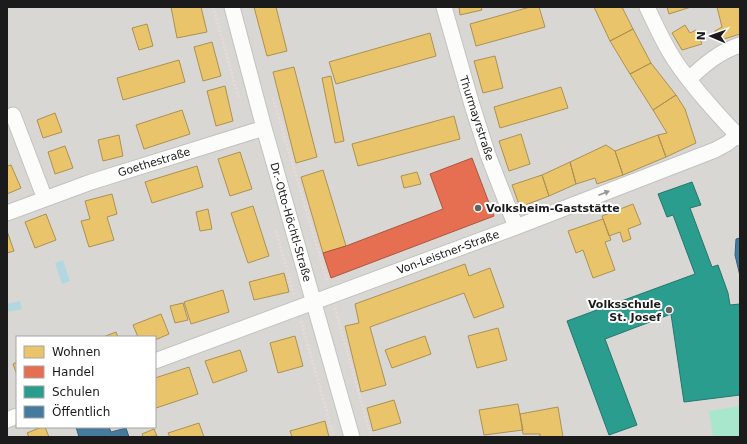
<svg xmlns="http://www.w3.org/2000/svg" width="747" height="444" font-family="'DejaVu Sans',sans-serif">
  <rect width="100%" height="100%" fill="#eae8e2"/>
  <path fill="#d9d7d4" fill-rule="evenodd" d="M7,7H740V437H7ZM17,337H155V427H17Z"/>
  <path fill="#a9e7cd" d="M740,406V437H713L709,411Z"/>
  <path fill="#b2d7e1" d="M63,260L70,281L62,284L55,263Z
    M20,301L22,309L7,312V304Z"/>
  <path fill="#e9c46a" stroke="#ab9152" d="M171,7H201L207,32L177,38Z
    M254,7H276L287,51L267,56Z
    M459,7H481L482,10L460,15Z
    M530,7H539L545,27L476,46L470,24Z
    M594,7H622L633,29L610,41Z
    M667,7H691L669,14Z
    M717,7H740V34L718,41L715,31L722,27Z
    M147,24L153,46L139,50L132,28Z
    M685,25L690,33L696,30L702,44L682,50L672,33Z
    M633,29L651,63L630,74L610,41Z
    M430,33L436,56L336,84L329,62Z
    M212,42L221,76L203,81L194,47Z
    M495,56L503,88L483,93L474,61Z
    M179,60L185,82L123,100L117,78Z
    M651,63L676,95L653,110L630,74Z
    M294,67L317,157L296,163L273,72Z
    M331,76L344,141L335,143L322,78Z
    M225,86L233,121L216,126L207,91Z
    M561,87L568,108L500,128L494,107Z
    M676,95L685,109L696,143L666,157L658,135L667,133L653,110Z
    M182,110L190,134L144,149L136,125Z
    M55,113L62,132L43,138L37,120Z
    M454,116L460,139L358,166L352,144Z
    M521,134L530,164L509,171L499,141Z
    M119,135L123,156L103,161L98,140Z
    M658,135L666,157L623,175L615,151Z
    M606,145L615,151L623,175L597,184L595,178L576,184L570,162Z
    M65,146L73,168L55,174L48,152Z
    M240,152L252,189L230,196L218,159Z
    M570,162L576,184L549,196L542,175Z
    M11,165L21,188L7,194V166Z
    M197,166L203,187L152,203L145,182Z
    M323,170L346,246L323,253L301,177Z
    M417,172L421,184L404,188L401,176Z
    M542,175L549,196L520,207L512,185Z
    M112,194L117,214L107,217L114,240L89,247L81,221L90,219L85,201Z
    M633,204L641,224L628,229L631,239L623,242L620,232L609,236L602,216Z
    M253,206L269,256L248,263L231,213Z
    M208,209L212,229L200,231L196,212Z
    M46,214L56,240L35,248L25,222Z
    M603,219L611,240L605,242L615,270L593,278L583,250L576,253L568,231Z
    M7,231L14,251L7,253Z
    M465,264L469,276L490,268L504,307L474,318L464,293L370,327L386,385L361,392L345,326L359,323L355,304Z
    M284,273L289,292L254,300L249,282Z
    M223,290L229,312L191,324L184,302Z
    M183,303L188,320L175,323L170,306Z
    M161,314L169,334L155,340V337H138L133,325Z
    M498,328L507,360L477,368L468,336Z
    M116,332L118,337H103Z
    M295,336L303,366L278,373L270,343Z
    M425,336L431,354L392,368L385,350Z
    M240,350L247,371L213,383L205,361Z
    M17,362V375L13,364Z
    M189,367L198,394L156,408L155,404V378Z
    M394,400L401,423L373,431L367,408Z
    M518,404L523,430L484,435L479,410Z
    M558,407L563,437H540V434H523L520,414Z
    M325,421L329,437H292L290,431Z
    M199,423L204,437H170L168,433Z
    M42,427H45L49,437H29L27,433Z
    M154,429L157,436L143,437L142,434Z"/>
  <path fill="#e76f51" stroke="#aa5641" d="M472,158L494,216L331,278L323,253L346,246L443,209L430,174Z"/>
  <path fill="#2a9d8f" stroke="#26766c" d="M692,182L701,205L690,208L712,267L718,265L728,293L730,305L740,304V395L684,402L671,314L605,339L637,425L609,435L567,321L695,274L673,215L667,217L658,194Z"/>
  <path fill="#457b9d" stroke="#385e76" d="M740,238V276L735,255L736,239Z
    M76,427H109L111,432L126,428L129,437H79Z"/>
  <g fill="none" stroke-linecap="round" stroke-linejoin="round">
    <g stroke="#c2c2bf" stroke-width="17">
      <path id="minor" d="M232,7L264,128L352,437
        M444,7L472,105L488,155L516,227
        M647,7C654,22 661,37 669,51C686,80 717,114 740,138
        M689,79C704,65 720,51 740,45
        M13,115L45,199
        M7,213L91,182L264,128
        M155,361L516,227L715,150L728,143L737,135
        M7,420L17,416"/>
    </g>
    <path stroke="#ead9d6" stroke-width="2.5" stroke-dasharray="2 2" stroke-linecap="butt" d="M213,7L239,99
      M273,98L328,283
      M276,231L294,295
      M335,308L371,437
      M301,321L334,437"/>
    <use href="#minor" stroke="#fcfcfb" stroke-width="15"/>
  </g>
  <defs><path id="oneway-solid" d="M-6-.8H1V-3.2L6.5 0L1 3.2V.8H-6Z"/></defs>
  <use fill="#979796" href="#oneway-solid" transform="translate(604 193) rotate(-21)"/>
  <g fill="#636361" stroke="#fff" stroke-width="1.5">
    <circle cx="478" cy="208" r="4"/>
    <circle cx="669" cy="310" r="4"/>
  </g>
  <g text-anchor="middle" stroke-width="4" stroke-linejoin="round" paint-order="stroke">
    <g font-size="11" fill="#1b1b1b" stroke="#fff">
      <text transform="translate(477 118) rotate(72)" y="4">Thurmayrstraße</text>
      <text transform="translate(154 162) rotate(-17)" y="4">Goethestraße</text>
      <text transform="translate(291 222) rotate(74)" y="4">Dr.-Otto-Höchtl-Straße</text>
      <text transform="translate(448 252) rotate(-20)" y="4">Von-Leistner-Straße</text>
    </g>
    <g font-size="11" font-weight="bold" fill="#1b1b1b" stroke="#fff" text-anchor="start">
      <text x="486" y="212">Volksheim-Gaststätte</text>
      <text x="661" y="308" text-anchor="end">Volksschule<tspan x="661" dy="13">St. Josef</tspan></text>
    </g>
  </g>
  <rect width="747" height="444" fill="none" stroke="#1b1b1b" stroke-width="16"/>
  <rect x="16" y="336" width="140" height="92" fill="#ffffff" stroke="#a4a4a4"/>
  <rect x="24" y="346" width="20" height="12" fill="#e9c46a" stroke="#a4a4a4"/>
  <text x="52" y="356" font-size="12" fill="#1b1b1b">Wohnen</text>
  <rect x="24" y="366" width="20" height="12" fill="#e76f51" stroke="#a4a4a4"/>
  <text x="52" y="376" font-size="12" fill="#1b1b1b">Handel</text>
  <rect x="24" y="386" width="20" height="12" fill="#2a9d8f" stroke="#a4a4a4"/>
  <text x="52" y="396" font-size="12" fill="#1b1b1b">Schulen</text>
  <rect x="24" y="406" width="20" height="12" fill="#457b9d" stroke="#a4a4a4"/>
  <text x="52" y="416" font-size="12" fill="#1b1b1b">Öffentlich</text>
  <g transform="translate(711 36) rotate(272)" stroke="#ffffff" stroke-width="3" paint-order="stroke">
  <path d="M0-3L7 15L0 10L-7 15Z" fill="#1b1b1b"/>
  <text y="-6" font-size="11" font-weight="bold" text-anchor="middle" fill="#1b1b1b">N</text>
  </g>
</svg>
